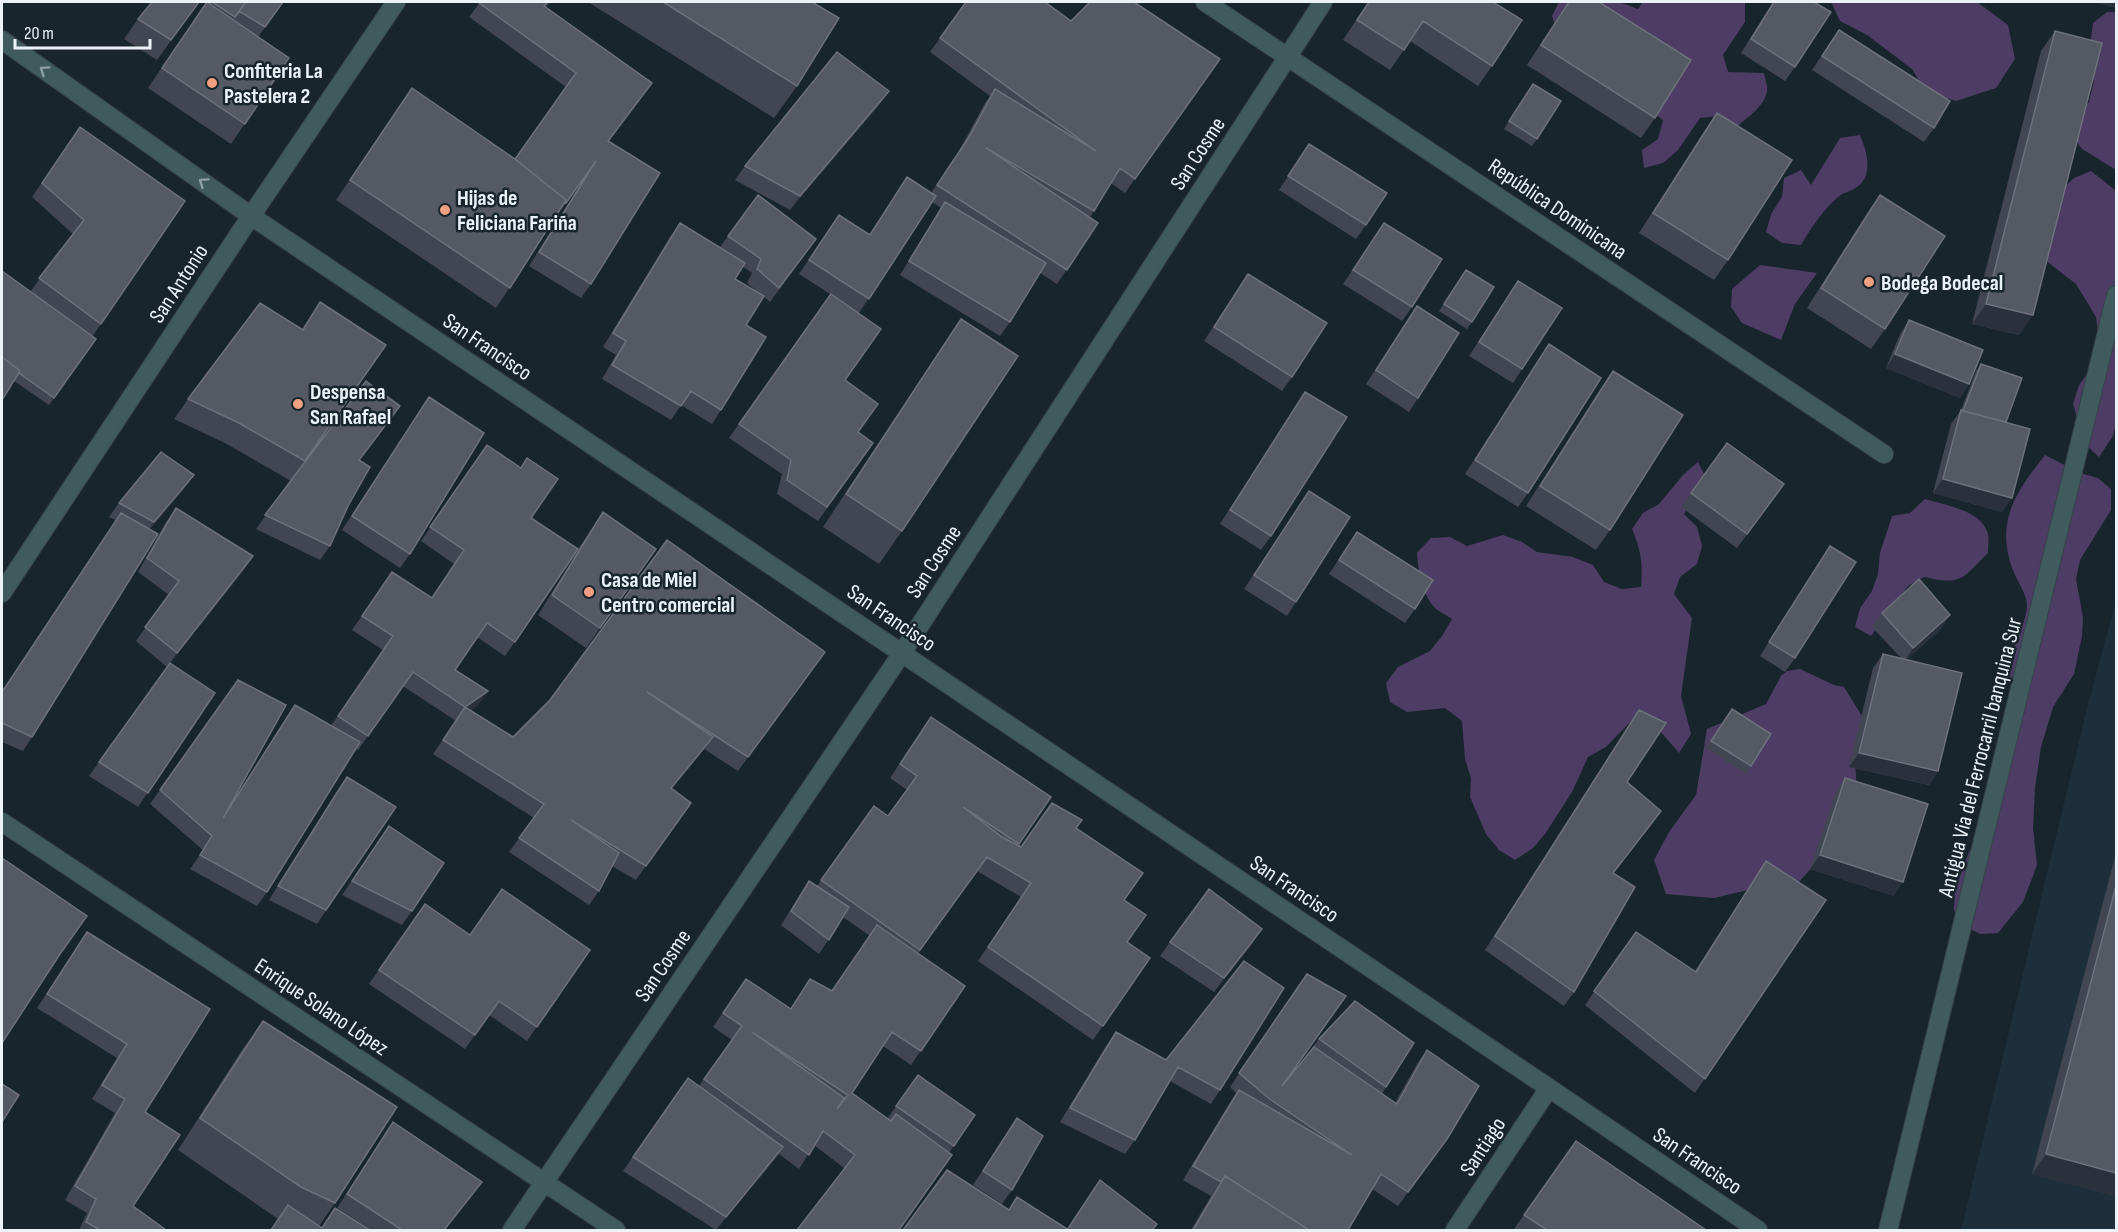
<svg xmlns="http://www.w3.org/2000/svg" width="2118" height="1232" font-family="'Sofia Sans Condensed',sans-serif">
  <rect width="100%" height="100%" fill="#19252d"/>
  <path fill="#1c2f3a" d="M2116,601V1230H1961L2087,708Z"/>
  <path fill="#4d3c64" d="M1559,2H1619L1638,9L1643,2H1745V22L1723,55L1728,72L1764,73C1765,79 1768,87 1767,92C1763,110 1741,121 1729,134L1719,116L1700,118L1678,150L1663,163L1644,168L1642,150L1658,139L1663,120L1631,96L1558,36L1552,16Z
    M1831,2H1977L2008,25L2015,59L1996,88L1956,101L1937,95L1921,84L1912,69L1867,35L1840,21Z
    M2107,12H2116V170L2082,149L2071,134L2076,116L2089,102L2094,81L2088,63L2093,23Z
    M1860,135C1867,152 1875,177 1854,189C1849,192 1842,193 1838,197C1823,210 1811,228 1801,245L1782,243L1766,232L1771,214L1782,197L1784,178L1801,170L1811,185L1840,138Z
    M2091,171L2116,191V423L2113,436L2099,457L2085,444L2073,404L2079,385L2101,355L2096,317L2076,284L2045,260L2046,204L2074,178Z
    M1760,265L1817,273L1795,304L1781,340L1742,323L1731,307L1732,289Z
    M2045,455L2080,473L2098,478L2111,489V510L2080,560L2076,579L2083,618L2082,636L2074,674L2053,707L2041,747L2035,788L2033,828L2037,865L2023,902L1998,933L1980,934L1963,925L1954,910L1955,889L1969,852L1987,820L2025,711C2020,700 2012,688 2009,677C2004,653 2026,630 2027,606C2027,594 2016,579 2012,568C1995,520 2017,491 2045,455Z
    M1698,462L1706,478L1684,514L1697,527L1702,546L1697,564L1680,577L1674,594L1692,618L1681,696L1691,734L1679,753L1654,724L1634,718L1606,747L1588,757L1572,792L1545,834L1533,848L1515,860L1499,850L1486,834L1470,797L1471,778L1465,759L1462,721L1445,708L1407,712L1390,702L1386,683L1398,667L1430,651L1442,636L1452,619C1447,615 1439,612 1435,608C1422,594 1418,571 1417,553L1431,538L1450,537L1467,546L1503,535L1522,542L1537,552L1573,557L1593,565L1604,582L1622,589L1641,587C1643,565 1641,549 1632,529L1643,513L1659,504L1684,474Z
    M1925,499C1944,505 1982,510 1988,534C1989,540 1988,547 1988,553C1963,578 1962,586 1924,577L1908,586L1871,636L1855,627L1860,608L1872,591L1878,574L1880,553L1892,516L1910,513Z
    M1800,669L1834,685L1844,687L1868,726L1855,759L1858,810L1819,860L1796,885L1761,887L1714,898L1666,894L1654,860L1669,832L1696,795L1707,729L1766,704L1781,676L1787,671Z"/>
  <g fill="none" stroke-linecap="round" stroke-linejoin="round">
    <g stroke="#364249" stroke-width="20">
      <path id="minor" d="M1205,2L1884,454
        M2,40L251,216L1549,1088L1758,1230
        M2,593L251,216L396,2
        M2,822L616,1230
        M512,1230L902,653L1323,2
        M1455,1230L1549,1088
        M1888,1230L2116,295"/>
    </g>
    <use href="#minor" stroke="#3f5b5e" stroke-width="18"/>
  </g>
  <path fill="#424652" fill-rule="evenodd" d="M199,2L157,60L124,39L138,19Z
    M206,2H283L258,37L289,58L231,144L148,88Z
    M480,2H552L546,7L652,83L609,141L591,284L581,298L529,266L586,175L556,217L496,308L336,200L412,88L515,159L566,87L469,17Z
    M588,2H812L797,86L774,118Z
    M966,2L1071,21L1220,59L1125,193L1111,183L1090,217L1098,223L1057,284L1040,273L1010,322L1000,336L900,275L941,208L932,202L859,313L845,380L858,432L873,443L818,521L777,494L782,474L729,438L830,294L799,274L839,215L869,235L907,177L931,193L959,151L985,103L990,96L930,52Z
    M1368,2H1493L1492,66L1478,86L1410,41L1390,70L1343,40Z
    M1568,2H1599L1655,118L1641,138L1527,65Z
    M1773,2H1814L1795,67L1785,81L1741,53Z
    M1839,30L1934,128L1924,142L1812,70Z
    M2055,31L2019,335L1972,324L2041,51Z
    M889,91L879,105L790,210L735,180L745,166Z
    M1528,91L1537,139L1532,146L1504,129Z
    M1717,113L1728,260L1714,280L1639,233L1703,133Z
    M80,127L185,201L92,337L96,339L49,405L14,381L30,292L73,234L32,197Z
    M1309,144L1366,225L1356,239L1279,190Z
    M758,195L806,253L770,302L764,297L746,325L721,410L712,424L681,405L671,420L602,379L616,355L603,347L670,237L680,223L720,247ZM742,266L752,273L747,283L759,293L735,279Z
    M1880,195L1885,329L1871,349L1807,308L1866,215Z
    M1384,223L1412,307L1402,321L1343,284Z
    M1248,274L1292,377L1282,391L1204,341Z
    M1461,277L1472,322L1467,329L1439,311Z
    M1518,281L1522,369L1513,383L1469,356Z
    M320,302L386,345L296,475L390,420L360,460L348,506L330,546L320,560L256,529L291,481L225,443L174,419L188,399L302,329Z
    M1417,306L1418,398L1409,412L1366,384Z
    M961,319L902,531L879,564L823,527L939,352Z
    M1909,320L1969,384L1960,398L1886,368L1900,334Z
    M1549,344L1528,493L1518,507L1465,474Z
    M1981,364L2006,422L2002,512L1933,493L1951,424L1961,410L1976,371Z
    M1613,371L1610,530L1596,550L1526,506L1599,391Z
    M1305,392L1271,536L1261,550L1220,524Z
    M429,397L410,554L400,568L342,530Z
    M1727,443L1784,484L1737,548L1681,507Z
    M487,445L531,518L578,549L603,512L656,549L586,648L538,615L577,552L505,656L477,637L455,670L488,691L478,705L471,710L513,737L825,652L738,771L704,749L672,789L691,803L636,880L612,866L599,891L589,905L509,852L534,818L433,754L456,721L403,686L358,750L356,749L267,892L257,906L190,869L203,850L150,804L160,790L230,806L295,705L331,726L383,650L352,630L392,572L431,598L454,564L421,541Z
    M194,475L184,489L150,529L32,737L23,751L2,742V691L116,520L109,517L119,503Z
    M1309,491L1296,602L1287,616L1244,589Z
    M176,508L244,570L167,667L136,641L169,595L138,572L166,522Z
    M1357,532L1415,609L1405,623L1329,574Z
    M1830,546L1795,658L1785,672L1760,656Z
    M1882,613L1941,629L1906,660L1938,771L1929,785L1849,767L1873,668L1883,654L1901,658L1872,627Z
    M170,663L215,693L138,807L89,776Z
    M1639,710L1627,782L1661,811L1613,873L1574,992L1564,1006L1485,950Z
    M1727,716L1751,766L1746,774L1706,748Z
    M931,717L1051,797L1018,845L1021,847L1076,828L1124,900L1127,942L1150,958L1093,1040L978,961L1021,897L977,871L918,954L965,986L911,1065L883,1046L852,1093L887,1119L918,1075L975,1115L949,1153L844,1168L814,1145L799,1169L779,1154L716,1230L623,1171L688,1078L699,1086L732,1040L713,1027L736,993L790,1009L810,979L831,991L870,936L843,917L819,954L781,925L809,881L817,886L874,806L888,816L907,790L890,778Z
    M347,777L396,807L317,924L269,900L337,791Z
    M1845,778L1894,896L1810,869L1836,792Z
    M389,826L412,911L402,925L342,895Z
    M2116,853V1196L2032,1174Z
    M1766,861L1826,900L1695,1093L1585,1005L1636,932L1695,971Z
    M425,904L470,935L590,950L527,1041L489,1015L465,1049L369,984Z
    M87,932L210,1009L145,1112L133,1206L166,1230H79L87,1213L65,1200L115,1113L92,1099L117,1058L37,1008Z
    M1170,942L1253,943L1214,992L1160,956Z
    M1307,974L1283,1085L1319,1039L1386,1087L1382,1094L1395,1103L1417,1064L1427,1050L1437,1153L1398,1206L1372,1189L1348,1230H1191L1211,1196L1183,1180L1229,1104L1236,1093L1230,1087Z
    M263,1021L335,1203L319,1226L322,1228L335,1208L370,1230H270L278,1219L178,1150L240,1053Z
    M1116,1032L1220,1090L1211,1104L1170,1081L1135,1140L1125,1154L1060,1122L1106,1046Z
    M1017,1118L1012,1190L1002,1204L973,1185Z
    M393,1122L482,1182L445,1230H372L337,1208Z
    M1576,1141L1706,1230H1517L1514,1229Z"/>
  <path fill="#2a313c" d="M548,2H552L534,20L544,6Z
    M2092,2H2116V8Z
    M889,91L879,105L790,210L800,196Z
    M1986,304L2033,315L2019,335L1972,324Z
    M1895,354L1969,384L1960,398L1886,368Z
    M400,406L390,420L349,474L359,460Z
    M194,475L184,489L144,536L154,522Z
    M1943,479L2012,498L2002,512L1933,493Z
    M253,556L244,570L167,667L177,653Z
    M1950,615L1941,629L1904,662L1913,648Z
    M488,691L478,705L456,721L465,707Z
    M713,737L703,751L661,802L671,788Z
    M1859,753L1938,771L1929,785L1849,767Z
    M1661,811L1651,825L1603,887L1613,873Z
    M1820,855L1903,882L1894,896L1810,869Z
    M1262,929L1253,943L1214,992L1224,978Z
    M783,1147L774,1161L716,1230L726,1217Z
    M2046,1154L2116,1173V1196L2032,1174Z
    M482,1182L445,1230H444Z"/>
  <path fill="#545964" stroke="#6c717b" stroke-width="1.5" fill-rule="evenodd" d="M152,2H199L171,40L138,19Z
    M207,2L289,58L245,124L162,68Z
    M212,2H246L235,17Z
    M246,2H283L265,27L239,11Z
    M480,2H548L544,6L652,83L608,141L660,173L591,284L539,252L596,161L566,203L565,202L566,200L515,159L576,73L479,3Z
    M663,2H812L839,18L797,86Z
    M966,2H1045L1071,21L1090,2H1134L1220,59L1135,179L1120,168L1094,211L986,148L1098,223L1067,270L937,185L969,137L995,89L1096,151L940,38Z
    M1369,2H1493L1522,20L1492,66L1423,21L1404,50L1357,20Z
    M1569,2H1599L1691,60L1655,118L1541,45Z
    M1774,2H1814L1831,12L1795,67L1751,39Z
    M1839,30L1950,101L1934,128L1822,56Z
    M2055,31L2102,43L2033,315L1986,304Z
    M837,52L889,91L800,196L745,166Z
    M1533,84L1561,101L1537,139L1509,121Z
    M412,88L515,159L566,200L510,288L350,180Z
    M1717,113L1792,160L1728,260L1653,213Z
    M80,127L185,201L101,324L39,278L84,220L42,183Z
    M1309,144L1387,193L1366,225L1288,176Z
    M907,177L936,196L869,299L809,260L839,215L870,235Z
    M758,195L816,239L779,288L757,269L761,259L728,236Z
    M1880,195L1945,236L1885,329L1821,288Z
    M945,202L1046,263L1010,322L909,261Z
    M680,223L745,263L735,279L764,296L746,325L766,337L721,410L691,391L681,406L612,365L626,341L613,333Z
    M1384,223L1442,259L1412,307L1353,270Z
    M1466,270L1494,287L1472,322L1444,304Z
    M2,271L96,339L54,398L19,373L20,371L2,357Z
    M1248,274L1327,323L1292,377L1214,327Z
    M1518,281L1562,308L1522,369L1479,342Z
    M831,294L881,329L845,380L878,404L858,432L873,443L827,507L787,480L791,460L739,424Z
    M320,302L386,345L305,461L239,423L188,399L260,303L303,330Z
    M1417,306L1459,333L1418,398L1376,370Z
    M961,319L1018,356L902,531L846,494Z
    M1909,320L1983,350L1969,384L1895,354Z
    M1549,344L1601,378L1528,493L1475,460Z
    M2,357L20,371L2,400Z
    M1981,364L2022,378L2006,422L1963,411Z
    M1613,371L1683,415L1610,530L1540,486Z
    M366,381L400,406L359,460L370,467L348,506L330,546L265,515Z
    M1305,392L1347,417L1271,536L1230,510Z
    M429,397L484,433L410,554L352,516Z
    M1961,410L2030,429L2012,498L1943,479Z
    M1727,443L1784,484L1747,534L1691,493Z
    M487,445L521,468L527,458L558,479L531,518L578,549L515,642L487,623L455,670L488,691L465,707L413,672L368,736L338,716L393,636L362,616L392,572L432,598L464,550L430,527Z
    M161,452L194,475L154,522L119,503Z
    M1309,491L1350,517L1296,602L1254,575Z
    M176,508L253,556L177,653L145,627L179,581L147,558Z
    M603,512L656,549L600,628L552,595Z
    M121,513L158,534L32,737L2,723V692Z
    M1357,532L1433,580L1415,609L1339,560Z
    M667,540L825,652L748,757L647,692L713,737L671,788L691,803L646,866L571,820L619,853L599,891L519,838L544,804L443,740L465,707L513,737L550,700Z
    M1830,546L1856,562L1795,658L1769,642Z
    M1919,579L1950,615L1913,648L1882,613Z
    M1883,654L1962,673L1938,771L1859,753Z
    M170,663L215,693L148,793L99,762Z
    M238,680L286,705L223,818L295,705L360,742L267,892L200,855L212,836L160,790Z
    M1732,709L1771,734L1751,766L1711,741Z
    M1639,710L1666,723L1627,782L1661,811L1613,873L1635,887L1574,992L1495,936Z
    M931,717L1051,797L1019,844L963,807L1002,837L1021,847L1052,803L1082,820L1076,828L1143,873L1124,900L1146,915L1127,942L1150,958L1103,1026L988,947L1031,883L987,857L920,950L821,880L874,806L888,816L917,776L900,764Z
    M347,777L396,807L326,910L278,886Z
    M1845,778L1928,804L1903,882L1820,855Z
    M389,826L444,863L412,911L352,881Z
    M2,858L87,916L60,954L2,1043Z
    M1766,861L1826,900L1705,1079L1594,991L1636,932L1696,972Z
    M809,881L849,907L829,940L791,911Z
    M2116,886V1173L2046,1154Z
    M502,889L590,950L537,1027L499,1001L475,1035L379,970L425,904L470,935Z
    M1209,889L1262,929L1224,978L1170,942Z
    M877,925L965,986L921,1051L892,1032L852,1093L891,1121L896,1114L952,1155L899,1230H797L855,1155L823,1131L809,1155L704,1079L742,1026L723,1013L746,979L791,1009L810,979L832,991ZM752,1032L848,1095L837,1109L844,1098Z
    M87,932L210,1009L145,1112L180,1135L133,1206L166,1230H100L86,1222L96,1199L75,1186L125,1099L102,1085L127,1044L47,994Z
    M1244,961L1284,988L1220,1090L1178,1067L1135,1140L1070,1108L1116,1032L1166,1060Z
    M1307,974L1346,996L1282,1086L1314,1047L1397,1104L1427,1050L1479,1086L1447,1139L1408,1192L1381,1174L1348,1230H1309L1225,1176L1221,1182L1193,1166L1239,1090L1352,1155L1271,1100L1239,1073Z
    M1355,1001L1414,1043L1386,1087L1319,1039Z
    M263,1021L397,1107L335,1203L301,1187L200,1118Z
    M918,1075L975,1115L954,1146L896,1106Z
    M688,1078L783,1147L726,1217L633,1157Z
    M2,1084L19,1095L2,1122Z
    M1017,1118L1043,1136L1012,1190L983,1171Z
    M393,1122L482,1182L444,1230H402L347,1194Z
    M1576,1141L1706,1230H1547L1524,1215Z
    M947,1170L1009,1210L1017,1197L1067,1229L1065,1230H994V1229V1230H903Z
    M1225,1176L1309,1230H1193Z
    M1100,1180L1157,1224L1152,1230H1067Z
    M288,1205L322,1228L335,1208L370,1230H271Z"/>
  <defs><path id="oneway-chevron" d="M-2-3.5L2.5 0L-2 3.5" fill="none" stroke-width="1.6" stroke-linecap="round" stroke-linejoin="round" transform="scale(1.5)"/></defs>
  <g stroke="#8c9fa3">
    <use href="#oneway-chevron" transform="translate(44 70) rotate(-145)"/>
    <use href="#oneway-chevron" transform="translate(203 182) rotate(-145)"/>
  </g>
  <g fill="#f2a081" stroke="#19252d" stroke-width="2">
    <circle cx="212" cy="83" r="6"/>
    <circle cx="445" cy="210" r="6"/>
    <circle cx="1869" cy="282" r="6"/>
    <circle cx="298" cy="404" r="6"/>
    <circle cx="589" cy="592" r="6"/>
  </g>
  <g text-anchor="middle" stroke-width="5" stroke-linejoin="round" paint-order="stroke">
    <g font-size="22" font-weight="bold" fill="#ebf3f8" stroke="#19252d" text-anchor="start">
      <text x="224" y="78">Confiteria La<tspan x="224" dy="25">Pastelera 2</tspan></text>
      <text x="457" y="205">Hijas de<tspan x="457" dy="25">Feliciana Fariña</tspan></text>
      <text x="1881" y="290">Bodega Bodecal</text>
      <text x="310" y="399">Despensa<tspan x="310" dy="25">San Rafael</tspan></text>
      <text x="601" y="587">Casa de Miel<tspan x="601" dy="25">Centro comercial</tspan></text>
    </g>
    <g font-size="22" fill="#ebf3f8" stroke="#19252d">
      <text transform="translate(1197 153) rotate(-57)" y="8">San Cosme</text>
      <text transform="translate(1558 208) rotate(34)" y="8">República Dominicana</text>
      <text transform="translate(178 283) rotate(-57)" y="8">San Antonio</text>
      <text transform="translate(488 346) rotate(34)" y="8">San Francisco</text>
      <text transform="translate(933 561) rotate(-57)" y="8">San Cosme</text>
      <text transform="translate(892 617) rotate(34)" y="8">San Francisco</text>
      <text transform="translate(1979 757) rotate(-76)" y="8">Antigua Via del Ferrocarril banquina Sur</text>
      <text transform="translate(1295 888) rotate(34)" y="8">San Francisco</text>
      <text transform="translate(662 965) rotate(-56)" y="8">San Cosme</text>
      <text transform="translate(322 1006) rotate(34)" y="8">Enrique Solano López</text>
      <text transform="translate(1482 1146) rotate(-57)" y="8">Santiago</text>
      <text transform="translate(1698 1160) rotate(34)" y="8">San Francisco</text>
    </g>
  </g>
  <rect width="2118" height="1232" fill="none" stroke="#ebf3f8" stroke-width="6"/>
  <path d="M15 39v9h135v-9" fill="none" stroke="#ebf3f8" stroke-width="3"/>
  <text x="24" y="39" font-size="18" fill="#ebf3f8" stroke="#19252d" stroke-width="4.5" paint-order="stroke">20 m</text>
</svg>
